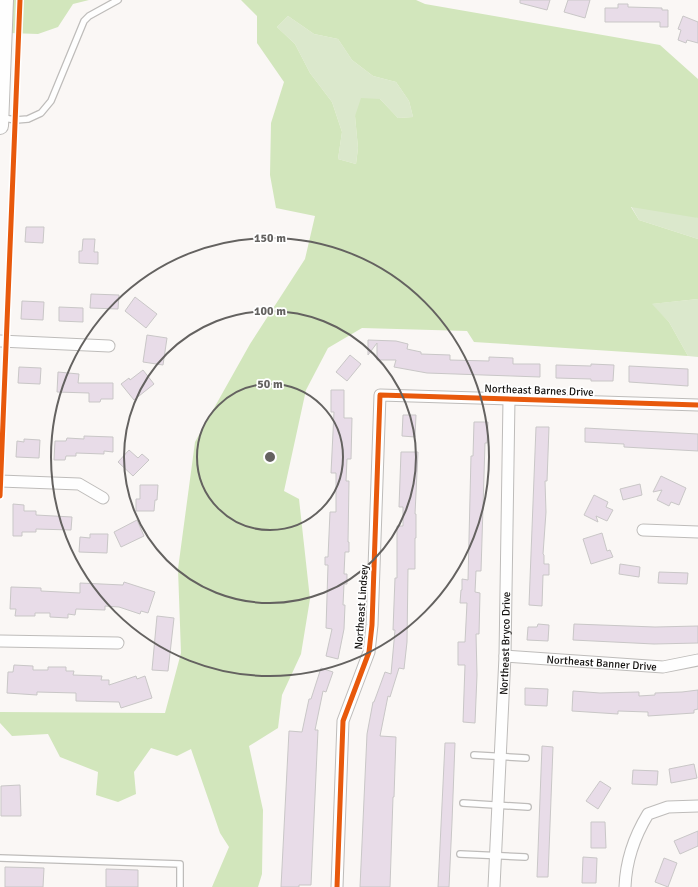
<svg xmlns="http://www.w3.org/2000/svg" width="698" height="887" font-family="Signika,sans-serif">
  <rect width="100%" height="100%" fill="#faf7f5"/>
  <path fill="#dbe8cc" d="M288,16L314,34L338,39L352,60L373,76L396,82L409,101L413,117L398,118L380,99L355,116L358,148L356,164L338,159L342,132L332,102L310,73L295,44L277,27Z
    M631,206L696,217L698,218V239L639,220Z
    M698,299V357L688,356L669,322L651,304Z"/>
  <path fill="#d2e6bc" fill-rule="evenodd" d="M11,0H89L73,4L58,27L38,34L9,33Z
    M241,0H416L425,4L660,45L698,79V218L631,207L639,220L698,239V299L652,304L669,322L688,356L474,342L467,331L362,328L328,348L306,390L284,491L299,499L310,599L301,654L282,695L278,728L249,746L263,810L262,874L258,887H212L229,847L220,833L191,749L177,756L151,748L134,772L136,794L118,802L96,795L98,772L60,757L48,734L12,736L0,723V712L165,713L181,653L178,569L195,442L250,344L305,259L315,216L276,208L270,175L271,123L284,82L257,43V16ZM288,16L314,34L338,39L352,60L373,76L396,82L409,101L413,117L398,118L380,99L361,98L355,116L358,148L356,164L338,159L342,132L332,102L310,73L295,44L277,27Z"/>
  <path fill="#e8dce8" stroke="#c9c7c7" d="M520,0H550L547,10L520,3Z
    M568,0H590L585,18L564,12Z
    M618,4H628V7L662,8V10H668V27H660V22H605V8H618Z
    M683,16L698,22V43L687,40L686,43L678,40L681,30L678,29Z
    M26,227H44L43,243L25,242Z
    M83,239H95L94,252H98V264L79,263V251H82Z
    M91,294L119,295L118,309L90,308Z
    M135,297L157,314L146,328L125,311Z
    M22,301L44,302L43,320L21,319Z
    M59,307L83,308V322L59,321Z
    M147,335L167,338L163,365L143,362Z
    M368,340L396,341L408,344L407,349L421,352V354L450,355V360L489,361V357L513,358V364H540V377L427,373L394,367L396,360H377V343L368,355Z
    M350,355L361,364L347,381L336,372Z
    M591,364L614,365L613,381H591V379L556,378V365L591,366Z
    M629,366L688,369V386L629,382Z
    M19,367L41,368L40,384L18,383Z
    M143,370L154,384L134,400L121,384L129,378L130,380Z
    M58,372L79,374L78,383H113V399H101L100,402H89V393L57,392Z
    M331,390H344V418H352L351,459H347L346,481H349L348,542H349V552H345L344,574H347V584H344L343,605H345L344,629L338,659L326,656L332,629L326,628L328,565H325V557H328L330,512H336V473H331L334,412H331Z
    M403,415H416L415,437L402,436Z
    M474,422H488L487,443H485L481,571H476L475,592L480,593L479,634H476L477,675L475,723L463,722L465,665H458V642H465L467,603H460L461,590H462V579L468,580L471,456H473Z
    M536,427H549L547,481H545L546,512L543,554L544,555V564H549V575H543L542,606L529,605Z
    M585,428L698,434V451L624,447V444L585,442Z
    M84,436L113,437V452L104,451V454L76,453V456H66L65,460H54L55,441H66L67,438L84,439Z
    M24,439L40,440L39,458L16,457L17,441L24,442Z
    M129,450L138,458L142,454L149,460L133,476L118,462Z
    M401,452H418L415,514H416V538H415V569H408L407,642L404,669L399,668L390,697L388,696L380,736L396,737L394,797H393L390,887H360L367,734L373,702H374L385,672L391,674L395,630H393L395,578H397V526H403V507H399Z
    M661,476L686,488L679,505L671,502L669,506L657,500L662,490L653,492Z
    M640,484L642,495L623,500L620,489Z
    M140,485H158L157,500H155L154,511H136V499H140Z
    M594,495L608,502L606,507L613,510L607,521L596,516L598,522L584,515Z
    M13,504L24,505V511H36V515L72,517L71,530L36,529V532H22V536H13Z
    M137,520L144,536L121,547L114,532Z
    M602,533L607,551L610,550L613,557L591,564L583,539Z
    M90,534H108L107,553L79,552L80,537L90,538Z
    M620,564L640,567L639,577L619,574Z
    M659,572L688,573L687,584L658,583Z
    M124,582L155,592L148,613L141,611L140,614L119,607L105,606V610L76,609L75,615L68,614V618L50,617V613H35V616H15L16,609H10L11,587L41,588V591L80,593V583L123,585Z
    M157,616L174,618L168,671L152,670Z
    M538,624L549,625L548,641L527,640L528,627H537Z
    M574,624L655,627L698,626V643L654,644L573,640Z
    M14,665L33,666V670H48V667H66V671H74L73,675L102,676L101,680H109V685L136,676L137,679L145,676L152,698L121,708L119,702L76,701V693L37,692V695L7,693L8,672H13Z
    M321,668L333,672L326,692L323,691L315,730H318L311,885H299V887H281L289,731L302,732L309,699H311Z
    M525,688L548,689L547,706L525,705Z
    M698,690V709L694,710V713L648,716V712L618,711V714L572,711L573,691L600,693L639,692V696L655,695V693L682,692Z
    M445,743H455L452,822L449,887H438Z
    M542,746L553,747L548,877H537Z
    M694,764L697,778L671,783L669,769Z
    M633,770L658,771L657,785L632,784Z
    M600,781L611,788L598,809L586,801Z
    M20,785L21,816H1V786Z
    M591,822H605L606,848H591Z
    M698,831V846L680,854L674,841Z
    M583,857L597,858L596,883H582Z
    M664,858L677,863L668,887L655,882Z
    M5,867L44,868L43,887H5Z
    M106,869L138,870V887H106Z"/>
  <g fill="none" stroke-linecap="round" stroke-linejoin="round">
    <g stroke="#bebcba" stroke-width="8">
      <path id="lane" d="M3,118L16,120L28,119L41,113L51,101L84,21L89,16L118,0
        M474,755L526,758
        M463,803L528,807
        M460,854L525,857
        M0,858L180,864V887"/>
    </g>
    <g stroke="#bebcba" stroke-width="13">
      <g id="street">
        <path d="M0,341L109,346"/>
        <path d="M0,481L79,484L103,498"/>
        <path d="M643,530L698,532"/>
        <path d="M0,641L118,643"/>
        <path id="s1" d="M505,656L663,667L698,660"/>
        <path d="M337,887L343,721L369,652L372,625L380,395L698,405"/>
        <path id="s2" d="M494,887L505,656L509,399"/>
        <path d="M625,887C626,860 634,837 648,814L668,807L698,806"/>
      </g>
    </g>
    <g stroke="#bebcba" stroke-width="18">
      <path id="secondary" d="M0,126L5,0"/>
    </g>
    <use href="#lane" stroke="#fefefe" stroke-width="5.5"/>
    <use href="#street" stroke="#fefefe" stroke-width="11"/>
    <use href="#secondary" stroke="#fefefe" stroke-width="16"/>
    <g stroke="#fff" stroke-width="8">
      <path id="cycleway" d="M0,496L20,0
        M337,887L343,721L369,652L372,625L380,395L698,405"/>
    </g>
    <use href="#cycleway" stroke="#e8590c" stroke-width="5"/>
  </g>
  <g fill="none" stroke="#646260" stroke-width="2">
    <circle cx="270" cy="457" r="73"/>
    <circle cx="270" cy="457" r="146"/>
    <circle cx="270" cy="457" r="219"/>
  </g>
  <g text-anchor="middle" stroke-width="3.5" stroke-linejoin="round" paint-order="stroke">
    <g font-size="11" fill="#141210" stroke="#fff">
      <text transform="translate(539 390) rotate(2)" y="4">Northeast Barnes Drive</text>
      <text transform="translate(361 607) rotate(-86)" y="4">Northeast Lindsey</text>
      <text dy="4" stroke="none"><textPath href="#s2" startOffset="244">Northeast Bryco Drive</textPath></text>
      <text dy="4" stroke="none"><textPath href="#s1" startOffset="97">Northeast Banner Drive</textPath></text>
    </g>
  </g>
  <circle cx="270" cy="457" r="6" fill="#646260" stroke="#fff" stroke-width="2"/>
  <g font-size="12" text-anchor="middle" font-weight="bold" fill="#646260" stroke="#fff" stroke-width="3.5" stroke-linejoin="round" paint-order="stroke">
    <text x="270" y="242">150 m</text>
    <text x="270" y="315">100 m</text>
    <text x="270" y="388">50 m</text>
  </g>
</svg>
